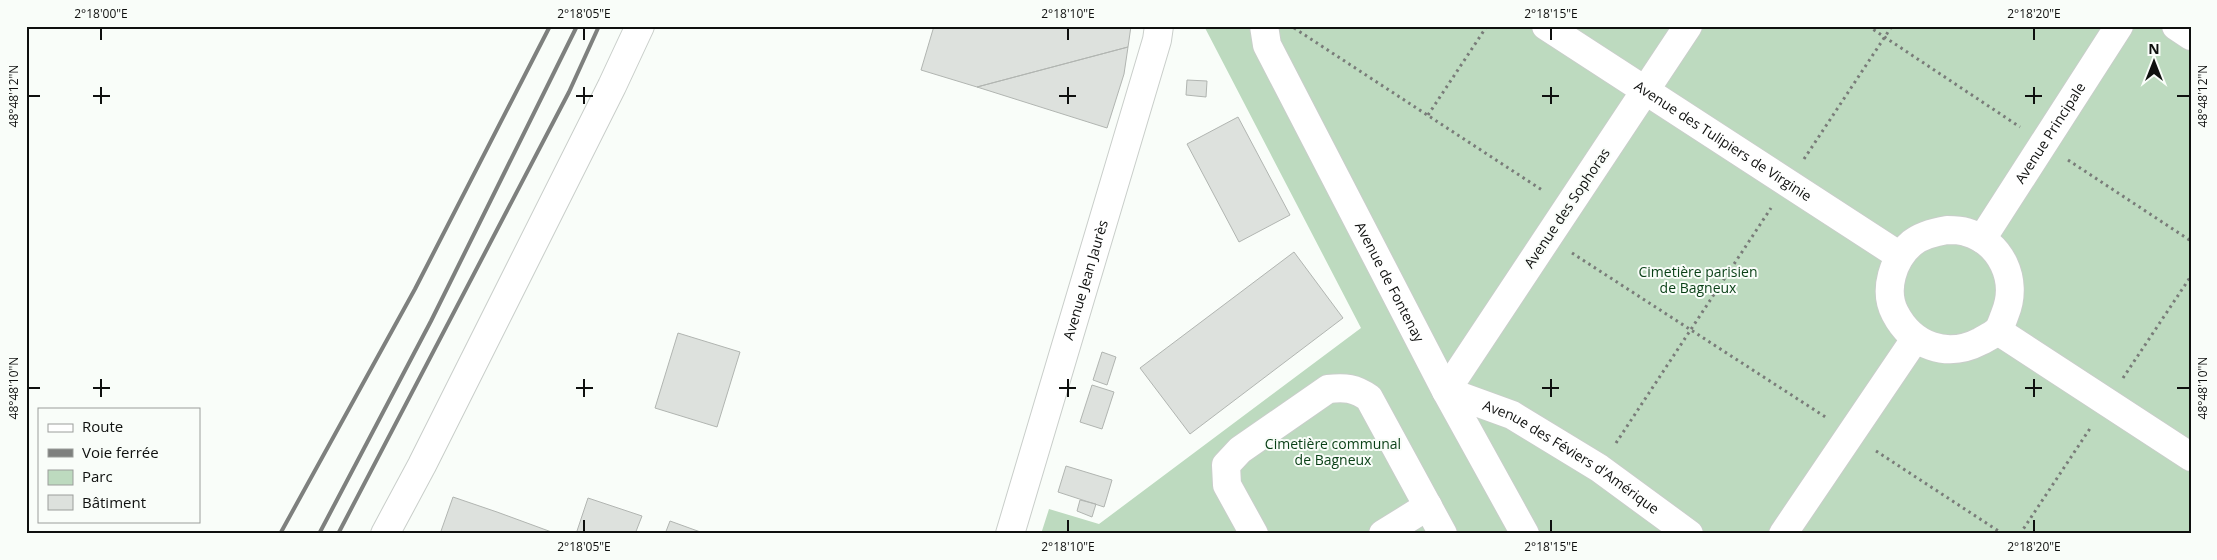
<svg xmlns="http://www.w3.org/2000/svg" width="2217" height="560" font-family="'Open Sans',sans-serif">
  <rect width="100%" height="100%" fill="#f9fdf9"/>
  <path fill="#bddabf" d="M1204,26H2191V534H1041L1049,509L1099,524L1361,328Z"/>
  <path fill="#dde1dd" stroke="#b1b5b1" d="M934,26H1131L1128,47L977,87L921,70Z
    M1128,47L1124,74L1107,128L977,87Z
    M1187,80L1207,81L1206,97L1186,95Z
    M1238,117L1290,215L1239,242L1187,144Z
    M1294,252L1343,318L1190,434L1140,368Z
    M678,333L740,352L717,427L655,408Z
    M1102,352L1116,357L1107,385L1093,380Z
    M1092,385L1114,392L1102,429L1080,422Z
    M1066,466L1112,480L1104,507L1058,492Z
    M453,497L497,512L557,534H440Z
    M588,498L642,516L635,534H576Z
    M1080,500L1096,504L1092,517L1077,511Z
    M670,521L706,534H665Z"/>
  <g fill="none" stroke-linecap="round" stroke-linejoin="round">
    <g stroke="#c9ceca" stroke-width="30">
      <g id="minor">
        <path id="s1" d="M1264,26L1267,45L1446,391L1525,534"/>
        <path id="s2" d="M1546,26L1900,256"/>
        <path id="s3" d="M1688,26L1446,391L1512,415L1599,468L1689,534"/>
        <path d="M2176,26L2191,36"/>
        <path d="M1947,230C1953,230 1960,230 1966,232C2001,242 2019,280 2005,314C2003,319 2001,327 1997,331C1993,335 1986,338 1981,341C1947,359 1912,346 1895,313C1883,290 1893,259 1912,243C1922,235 1935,232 1947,230Z"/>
        <path id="s4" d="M1982,239L2119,26"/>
        <path d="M1998,331L2191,457"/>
        <path d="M385,534L422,465L612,86L640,26"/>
        <path id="s5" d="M1010,534L1157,40L1159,26"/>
        <path d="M1254,534L1227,485L1226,465L1240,450L1328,389C1345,387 1355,388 1369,398L1443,534"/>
        <path d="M1383,534L1428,506"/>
        <path d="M1783,534L1915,339"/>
      </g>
    </g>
    <path stroke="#797c79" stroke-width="3" stroke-dasharray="2.5 4" stroke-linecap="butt" d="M1868,26L2020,127
      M1294,28L1542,190
      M1428,115L1487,26
      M1804,159L1892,26
      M2068,160L2191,241
      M1572,253L1827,418
      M2123,378L2191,276
      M1616,443L1771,208
      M1876,451L2003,534
      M2020,534L2091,427"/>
    <use href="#minor" stroke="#fff" stroke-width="28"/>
    <path stroke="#7e807e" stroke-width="4" d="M280,534L415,289L550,26
      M319,534L431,321L577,26
      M338,534L569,92L599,26"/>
  </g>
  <path fill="none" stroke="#0f100f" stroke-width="2" d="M101,28V40M584,28V40M1068,28V40M1551,28V40M2034,28V40M101,87V104M584,87V104M1068,87V104M1551,87V104M2034,87V104M28,96H40M93,96H110M576,96H593M1059,96H1076M1542,96H1559M2025,96H2042M2177,96H2190M101,379V397M584,379V397M1068,379V397M1551,379V397M2034,379V397M28,388H40M93,388H110M576,388H593M1059,388H1076M1542,388H1559M2025,388H2042M2177,388H2190M584,520V532M1068,520V532M1551,520V532M2034,520V532"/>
  <g text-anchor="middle" stroke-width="4" stroke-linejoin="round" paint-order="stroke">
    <g font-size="14" fill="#0f100f" stroke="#f9fdf9">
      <text dy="5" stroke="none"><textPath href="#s4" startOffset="126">Avenue Principale</textPath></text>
      <text dy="5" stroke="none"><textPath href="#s2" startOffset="211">Avenue des Tulipiers de Virginie</textPath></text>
      <text transform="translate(1567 208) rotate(-56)" y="5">Avenue des Sophoras</text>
      <text dy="5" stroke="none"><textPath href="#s5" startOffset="265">Avenue Jean Jaurès</textPath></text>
      <text dy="5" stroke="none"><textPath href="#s1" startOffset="286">Avenue de Fontenay</textPath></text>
      <text dy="5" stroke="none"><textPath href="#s3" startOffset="580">Avenue des Féviers d'Amérique</textPath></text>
    </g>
    <g font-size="14" fill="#083f15" stroke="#f9fdf9">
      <text x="1698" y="277">Cimetière parisien<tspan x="1698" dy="16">de Bagneux</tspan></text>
      <text x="1333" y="449">Cimetière communal<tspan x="1333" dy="16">de Bagneux</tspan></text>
    </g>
  </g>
  <rect width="2217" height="560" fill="none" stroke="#f9fdf9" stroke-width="55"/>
  <rect x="38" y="408" width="162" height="115" fill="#f9fdf9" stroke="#9b9e9b"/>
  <rect x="48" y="424" width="25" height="8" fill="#ffffff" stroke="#9b9e9b"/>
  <text x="82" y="432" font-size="15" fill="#0f100f">Route</text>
  <rect x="48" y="449" width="25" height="8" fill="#7e807e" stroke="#9b9e9b"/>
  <text x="82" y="458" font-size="15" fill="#0f100f">Voie ferrée</text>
  <rect x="48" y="470" width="25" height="15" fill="#bddabf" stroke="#9b9e9b"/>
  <text x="82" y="482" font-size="15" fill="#0f100f">Parc</text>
  <rect x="48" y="495" width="25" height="15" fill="#dde1dd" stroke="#9b9e9b"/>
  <text x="82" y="508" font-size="15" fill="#0f100f">Bâtiment</text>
  <g transform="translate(2154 62)" stroke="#f9fdf9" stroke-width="4" paint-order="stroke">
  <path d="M0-4L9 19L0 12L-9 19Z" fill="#0f100f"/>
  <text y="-8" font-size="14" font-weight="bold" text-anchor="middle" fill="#0f100f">N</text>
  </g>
  <rect x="28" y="28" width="2162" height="504" fill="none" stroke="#0f100f" stroke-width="2"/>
  <g font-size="12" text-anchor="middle" fill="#0f100f">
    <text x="101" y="18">2°18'00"E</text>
    <text x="584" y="18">2°18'05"E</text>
    <text x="1068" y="18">2°18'10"E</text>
    <text x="1551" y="18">2°18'15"E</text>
    <text x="2034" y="18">2°18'20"E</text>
    <text transform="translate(14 96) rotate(-90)" y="4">48°48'12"N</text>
    <text transform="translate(2203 96) rotate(-90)" y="4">48°48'12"N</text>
    <text transform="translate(14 388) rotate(-90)" y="4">48°48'10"N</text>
    <text transform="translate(2203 388) rotate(-90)" y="4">48°48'10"N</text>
    <text x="584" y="551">2°18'05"E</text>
    <text x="1068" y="551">2°18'10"E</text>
    <text x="1551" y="551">2°18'15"E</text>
    <text x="2034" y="551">2°18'20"E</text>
  </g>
</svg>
